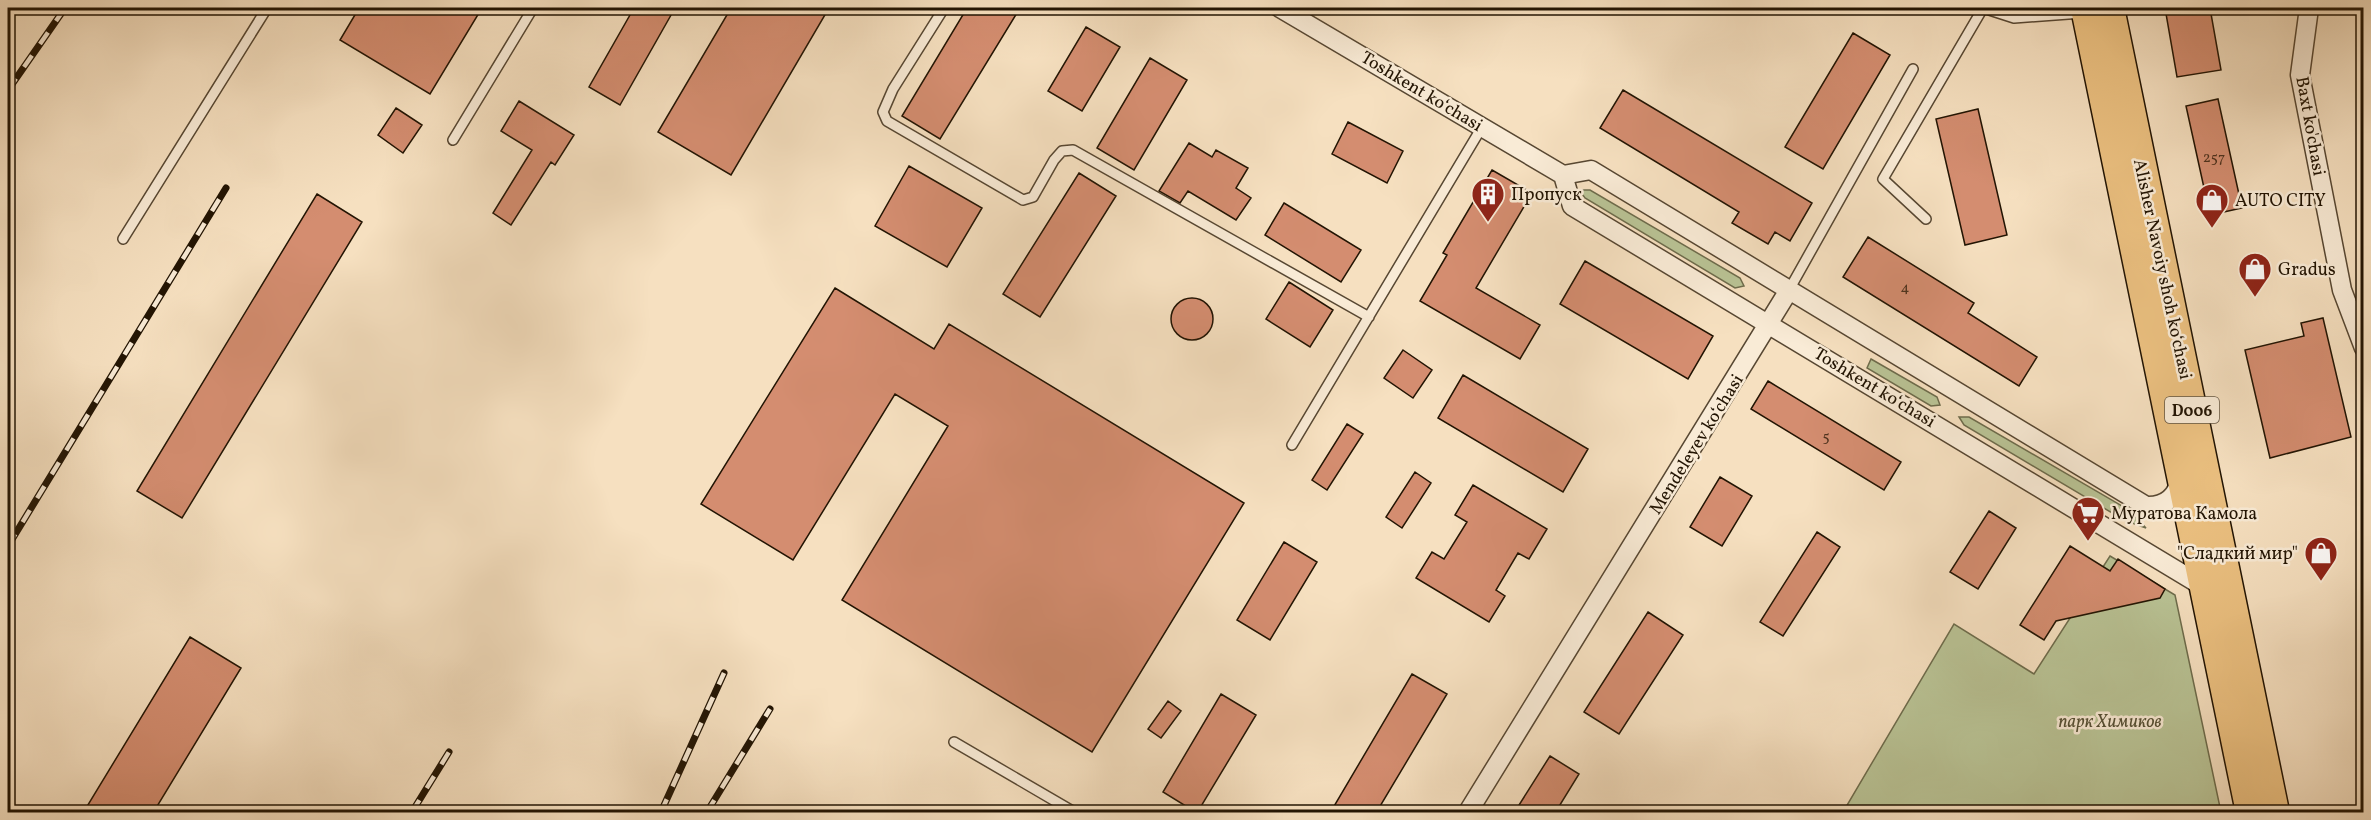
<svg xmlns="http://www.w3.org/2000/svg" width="2371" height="820" font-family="Vollkorn,serif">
  <rect width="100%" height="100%" fill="#f6e0c0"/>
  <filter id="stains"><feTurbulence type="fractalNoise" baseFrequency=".00333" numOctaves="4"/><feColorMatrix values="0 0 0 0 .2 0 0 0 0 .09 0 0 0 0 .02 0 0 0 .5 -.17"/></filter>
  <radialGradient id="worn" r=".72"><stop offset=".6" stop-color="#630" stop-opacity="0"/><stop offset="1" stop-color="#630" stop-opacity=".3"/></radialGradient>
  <path fill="#b9c395" stroke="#6e6c4c" stroke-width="1.5" d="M1579,190H1590L1740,278L1744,286L1735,288L1585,198Z
    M1871,359L1937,397L1940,405L1931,406L1867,368Z
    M1959,417H1969L2129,510L2146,528L2124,520L1964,425Z
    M2110,556L2175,595L2221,812H1843L1954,624L2034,674Z"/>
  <path fill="#d48d70" stroke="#221403" stroke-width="1.5" d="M359,8H482L430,94L340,40Z
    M634,8H675L620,105L589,87Z
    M731,8H829L731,175L658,132Z
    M967,8H1020L940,139L902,116Z
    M2165,8H2210L2221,70L2177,77Z
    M1086,27L1120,47L1082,111L1048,91Z
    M1853,33L1890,55L1823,169L1785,147Z
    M1150,58L1187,80L1134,170L1097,148Z
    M1623,90L1812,203L1790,241L1775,232L1768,244L1732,223L1739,212L1600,128Z
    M2218,99L2242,208L2210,215L2186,106Z
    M519,101L574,135L555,165L551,162L511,225L493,213L532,150L501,131Z
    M396,108L422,125L403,153L378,135Z
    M1978,109L2007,235L1965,245L1936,119Z
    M1348,122L1403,151L1387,183L1332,154Z
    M1189,143L1212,157L1216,150L1248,168L1236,188L1251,198L1236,220L1188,191L1180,203L1159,191Z
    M909,166L982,208L947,267L875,226Z
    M1492,170L1532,193L1476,288L1540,325L1520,359L1420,301L1447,255L1443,253Z
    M1079,173L1116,196L1040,317L1003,294Z
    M317,194L362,222L182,518L137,491Z
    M1284,203L1361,250L1341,282L1265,235Z
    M1868,237L1974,303L1968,313L2037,357L2019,386L1843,277Z
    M1585,261L1713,336L1688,379L1560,304Z
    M1289,282L1333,310L1310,347L1266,319Z
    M835,288L934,349L949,324L1244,503L1092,752L842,600L948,426L895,394L793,560L701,504Z
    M1171 319a21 21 0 1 1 42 0a21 21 0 1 1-42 0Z
    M2323,318L2351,437L2270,458L2245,350L2304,336L2301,323Z
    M1403,350L1432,370L1413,398L1384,378Z
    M1463,375L1588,449L1563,492L1438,418Z
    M1768,381L1901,462L1884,490L1751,409Z
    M1347,424L1363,434L1327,490L1312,480Z
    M1415,472L1431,483L1402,528L1386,517Z
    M1720,477L1752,496L1722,546L1690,527Z
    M1473,485L1547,529L1529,559L1518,553L1496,590L1505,596L1489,622L1416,578L1432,552L1444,559L1467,522L1455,515Z
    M1989,511L2016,528L1978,589L1950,572Z
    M1817,532L1840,547L1783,636L1760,622Z
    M1284,542L1317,562L1270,640L1237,620Z
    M2070,546L2110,571L2118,559L2165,589L2160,598L2056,621L2044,640L2020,625Z
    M1648,612L1683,635L1619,734L1584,712Z
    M190,637L241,668L153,813H83Z
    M1412,674L1447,694L1376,813H1330Z
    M1221,694L1256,715L1197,813L1163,792Z
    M1168,701L1181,711L1161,738L1148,729Z
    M1550,756L1579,774L1555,813H1514Z"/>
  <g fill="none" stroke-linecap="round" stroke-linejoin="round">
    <g stroke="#574732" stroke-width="12">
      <path id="lane" d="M944,8L893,89L883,112L887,121L1023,200L1033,197L1054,160L1062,151L1073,150L1369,317
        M1983,8L2014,18L2082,13
        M453,140L533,8
        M1926,219L1883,179L1983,8
        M123,239L267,8
        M1789,290L1913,69
        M1292,445L1482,127
        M954,742L1074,812"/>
    </g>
    <g stroke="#574732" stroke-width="21">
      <path id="street" d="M1280,8L1563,175
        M2309,8L2300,75L2342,290L2364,348
        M2181,478C2177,497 2165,507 2146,506L1591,170L1563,175L1572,206L2204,587
        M1468,812L1789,290"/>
    </g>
    <g stroke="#221403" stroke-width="33">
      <path id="primary" d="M2086,8L2251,812
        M2109,8L2274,812"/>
    </g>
    <use href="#lane" stroke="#f9ebd6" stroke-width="9"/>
    <use href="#street" stroke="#f9ebd6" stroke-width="18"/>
    <use href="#primary" stroke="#ebc080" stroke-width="30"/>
    <g stroke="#221403" stroke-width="7">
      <path id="rail" d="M8,90L65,8
        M8,546L226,188
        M412,812L449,752
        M661,812L724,673
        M707,812L770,709"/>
    </g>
    <use href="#rail" stroke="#f9ebd6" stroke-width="4.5" stroke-dasharray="14" stroke-linecap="butt"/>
  </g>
  <defs>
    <g id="building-pin" transform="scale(1.725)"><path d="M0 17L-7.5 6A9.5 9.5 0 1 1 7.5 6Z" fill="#8f2418" stroke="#f9ebd6"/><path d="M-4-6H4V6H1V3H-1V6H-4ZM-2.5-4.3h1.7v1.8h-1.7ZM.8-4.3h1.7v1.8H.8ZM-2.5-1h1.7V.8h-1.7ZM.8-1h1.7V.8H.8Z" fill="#fff"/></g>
    <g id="shop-pin" transform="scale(1.725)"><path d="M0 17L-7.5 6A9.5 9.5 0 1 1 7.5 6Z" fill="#8f2418" stroke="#f9ebd6"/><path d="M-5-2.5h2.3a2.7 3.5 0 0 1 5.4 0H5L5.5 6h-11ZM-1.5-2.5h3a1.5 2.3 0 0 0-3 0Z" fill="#fff"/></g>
    <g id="supermarket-pin" transform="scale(1.725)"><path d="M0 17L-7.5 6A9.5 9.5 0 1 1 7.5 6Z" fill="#8f2418" stroke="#f9ebd6"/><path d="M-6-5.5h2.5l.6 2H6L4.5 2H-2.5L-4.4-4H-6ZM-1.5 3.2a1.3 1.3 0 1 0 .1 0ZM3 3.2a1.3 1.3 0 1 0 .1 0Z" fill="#fff"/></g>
  </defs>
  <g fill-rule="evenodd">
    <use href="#building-pin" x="1488" y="194"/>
    <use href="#shop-pin" x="2212" y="200"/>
    <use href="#shop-pin" x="2255" y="269"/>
    <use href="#supermarket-pin" x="2088" y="513"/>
    <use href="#shop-pin" x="2321" y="553"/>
  </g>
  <g text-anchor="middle" stroke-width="5" stroke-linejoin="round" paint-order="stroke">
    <g font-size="15" fill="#4e321e">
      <text x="2214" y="162">257</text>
      <text x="1905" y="292">4</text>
      <text x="1826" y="441">5</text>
    </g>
    <rect fill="#f9ebd6" stroke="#625442" stroke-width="1.5" x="2165" y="397" width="54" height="26" rx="4.5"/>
    <g font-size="16" font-weight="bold" fill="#221403">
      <text x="2192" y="416">D006</text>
    </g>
    <g font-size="18" fill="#221403" stroke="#f9ebd6">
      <text transform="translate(1422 91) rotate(31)" y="6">Toshkent ko‘chasi</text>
      <text transform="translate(2311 126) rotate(80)" y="6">Baxt ko'chasi</text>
      <text transform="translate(2163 269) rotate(78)" y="6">Alisher Navoiy shoh koʻchasi</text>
      <text transform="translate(1875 387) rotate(31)" y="6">Toshkent ko‘chasi</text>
      <text transform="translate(1696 444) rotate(-58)" y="6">Mendeleyev ko‘chasi</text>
    </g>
    <g font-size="18" fill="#221403" stroke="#f9ebd6" text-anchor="start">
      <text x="1511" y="200">Пропуск</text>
      <text x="2235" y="206">AUTO CITY</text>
      <text x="2278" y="275">Gradus</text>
      <text x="2111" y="519">Муратова Камола</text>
      <text x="2298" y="559" text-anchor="end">"Сладкий мир"</text>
    </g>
    <g font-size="18" font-style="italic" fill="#575136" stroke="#f9ebd6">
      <text x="2110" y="727">парк Химиков</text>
    </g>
  </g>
  <rect width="2371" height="820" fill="none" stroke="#f6e0c0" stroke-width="30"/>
  <rect x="9" y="9" width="2353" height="802" fill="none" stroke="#221403" stroke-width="3"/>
  <rect x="15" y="15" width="2341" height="790" fill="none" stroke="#221403" stroke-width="1.5"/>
  <rect width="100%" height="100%" filter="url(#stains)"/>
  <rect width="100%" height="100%" fill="url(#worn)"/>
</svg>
